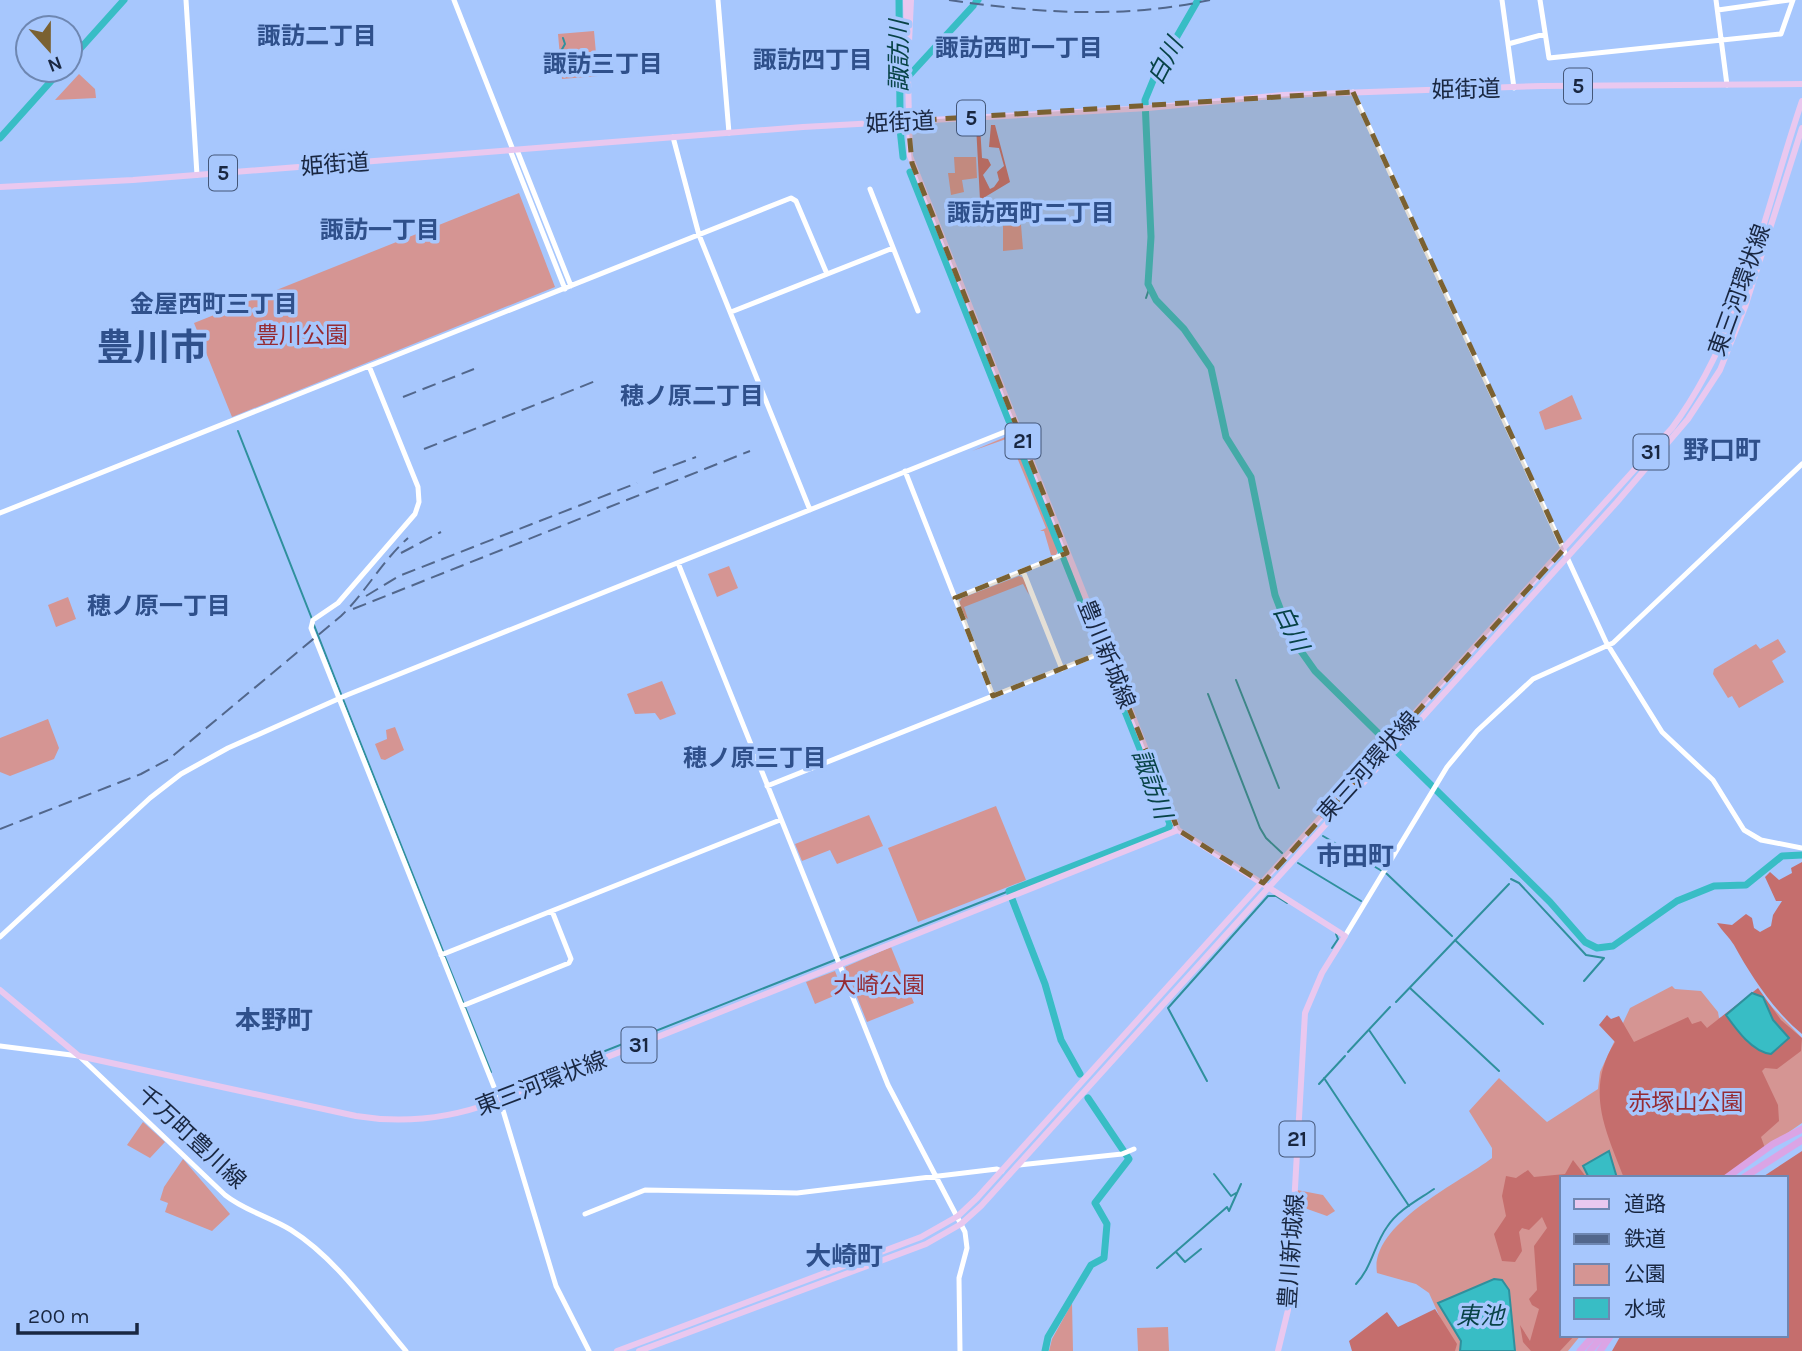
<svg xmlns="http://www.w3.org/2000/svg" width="1802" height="1351" font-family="Karla,'Noto Sans JP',sans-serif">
  <rect width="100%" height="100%" fill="#a7c7fd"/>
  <path fill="#d59593" d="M594,31L598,76L562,79L558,34Z
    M79,74L95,89L96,98L55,100Z
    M954,157H976L977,178L962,180L964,192L951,195L948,173H955Z
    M519,193L555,287L232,417L194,323Z
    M1021,225L1023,249L1003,251V226Z
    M1572,395L1582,419L1545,430L1539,412Z
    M1010,435L1014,437L1059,548L1056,555H1051L1044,531H1040L1046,528L1009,438L972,451Z
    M729,566L738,588L717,597L708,574Z
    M1019,576L1024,578L1029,595L1023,584L964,607L968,619L965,617L959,603L962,598Z
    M68,597L76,619L56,627L48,605Z
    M1778,639L1786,652L1772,661L1784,682L1739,708L1732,696L1728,698L1713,674L1714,669L1756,644L1760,649Z
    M662,681L676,714L660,720L655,713L635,714L627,694Z
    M48,719L59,748L54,759L10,776L0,772V738Z
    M395,727L404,750L385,760L381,759L375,744L387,739L386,730Z
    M996,806L1026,880L918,922L888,848Z
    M869,815L883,846L837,864L830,850L802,861L795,844Z
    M891,947L914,1003L867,1022L845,967Z
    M835,971L843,992L815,1004L806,982Z
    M1672,986L1675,989L1701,991L1718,1012L1719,1018L1769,1004L1802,1038V1123L1722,1178H1562V1335H1581L1568,1351H1455L1429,1293L1416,1284L1377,1273C1369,1224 1460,1183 1492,1158V1148L1469,1111L1499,1078L1547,1122L1598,1089L1600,1072L1630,1008Z
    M143,1122L165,1142L150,1158L127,1145Z
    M183,1159L230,1214L212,1231L165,1212L168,1203L160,1200L164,1187Z
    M1297,1190L1323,1195L1335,1211L1327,1216L1296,1205Z
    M1072,1303L1073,1351H1049L1052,1339Z
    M1168,1327L1169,1351H1138L1137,1328Z"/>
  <path fill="#c56e6d" d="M976,125L980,126L982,158L988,159L991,165L983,175L990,189L994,187L999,180L997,172L1004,166L999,148L989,147L991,125H995L1010,182L980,200Z
    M1802,862V1034C1774,1011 1751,976 1734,945C1729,937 1722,931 1717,923L1732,925L1746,914L1752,918L1754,928L1760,932L1771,926L1773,915L1782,901H1776L1765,877L1770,872L1779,880L1792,873L1791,868Z
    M1758,988L1781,1020L1802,1038L1801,1051L1777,1069L1765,1068L1762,1071L1778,1105L1779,1121L1761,1137L1765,1148L1722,1178H1624C1605,1129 1585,1090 1615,1042L1599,1025L1607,1015L1611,1019L1619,1016L1634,1042L1688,1017L1692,1024L1701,1021L1707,1028Z
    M1802,1151V1351H1612L1621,1335H1786V1178H1761Z
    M1573,1160L1587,1178H1562V1335H1575L1560,1351H1531L1523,1342L1520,1325L1530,1341L1539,1309L1532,1305L1529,1299L1537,1290L1534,1246L1547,1228L1542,1217L1529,1230L1522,1228L1519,1232L1522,1251L1515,1262L1502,1261L1494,1234L1506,1216L1502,1196L1506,1176L1516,1178L1528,1170L1534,1177L1565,1174Z
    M1435,1309L1457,1344L1455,1351H1352L1349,1341L1387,1312L1398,1327Z"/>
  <path fill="#38bdc5" stroke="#2f909d" stroke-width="2" d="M1752,993L1763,997L1773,1020L1789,1038L1771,1054C1752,1052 1736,1029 1726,1015Z
    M1609,1151L1617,1178H1589L1583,1166Z
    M1494,1279L1502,1280L1509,1290L1515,1351H1460L1461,1341L1438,1303Z"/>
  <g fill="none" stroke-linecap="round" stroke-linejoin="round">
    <path stroke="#2f909d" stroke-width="2" d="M563,38L565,44L561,51L567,58L565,66
      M1146,298L1149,289
      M238,431L312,619
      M314,625L341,694
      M1236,680L1279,788
      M1208,694L1260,828L1266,838L1282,853
      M343,699L443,951
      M1323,836L1387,874L1452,936
      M1298,863L1361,901
      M1511,879L1519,883L1586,955L1604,958L1584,981
      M1455,940L1543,1024
      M1332,948L1338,939L1336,934
      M445,957L491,1072
      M1410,988L1499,1071
      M1396,1002L1509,884
      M1369,1030L1405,1083
      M1348,1052L1390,1007
      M1324,1078L1409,1206
      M1207,1081L1168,1008L1268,896H1276L1287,903
      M1319,1084L1345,1056
      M499,1093L1009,891
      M1214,1174L1231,1196L1236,1193
      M1176,1252L1185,1262L1201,1249
      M1157,1268L1227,1207L1229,1211L1241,1184
      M1356,1284C1372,1267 1374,1245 1387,1227C1398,1210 1418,1200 1434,1189"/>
    <path stroke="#38bdc5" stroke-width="7" d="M899,0L900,113
      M1198,0L1157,71L1145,100L1151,237L1148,284L1156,300L1184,329L1211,368L1226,437L1251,477L1275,595L1291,637L1315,671L1550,902L1585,942L1597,948L1613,946L1677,901L1714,886L1746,885L1782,856L1802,855
      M976,2L978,0
      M70,60L124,0
      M905,80L973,6
      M900,129L903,157
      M0,138L61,70
      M910,172L1009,421
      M1015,436L1170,824L1168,829L1009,891L1045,984L1061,1040L1080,1074
      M1045,1351L1048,1337L1091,1265L1104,1258L1107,1224L1095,1203L1129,1159L1088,1098"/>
    <path stroke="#fff" stroke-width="5" d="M186,0L197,175
      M454,0L513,150
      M718,0L729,133
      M1502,0L1514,88
      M1540,0L1549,58L1781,34L1793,0
      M1716,0L1727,85
      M1718,10L1789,0
      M1508,44L1545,34
      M1353,92L1606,642L1662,732L1713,780L1744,830L1761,840L1802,848
      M673,137L699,235L810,510
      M510,150L565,289
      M517,150L571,286
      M870,189L918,311
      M731,312L893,248
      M369,366L418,487L419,502L415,514L338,603L313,620L311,628L502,1107L556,1286L589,1351
      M905,471L955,598L1067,553
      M0,513L791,198L796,201L827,274
      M678,563L888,1085L965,1232L967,1248L959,1278L960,1351
      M1023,571L1062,669
      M955,598L993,696
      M767,786L1106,651
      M1345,936L1447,767L1477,731L1533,679L1613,643L1802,464
      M0,937L150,798L181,774L228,748L347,695L1017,427
      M441,955L780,820
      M462,1006L569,963L571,959L552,911
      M0,1046L79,1056L225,1195C245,1211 270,1217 291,1230C337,1259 371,1310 406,1351
      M1019,1165L1122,1154L1134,1149
      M585,1214L645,1190L797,1193L997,1169L1002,1171"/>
    <path stroke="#e9c8ef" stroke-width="6" d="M906,0L910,156L1178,830L1345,936L1322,973L1305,1013L1288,1310L1278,1351
      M909,42L911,0
      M0,187L133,180L803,127L1148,108L1283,95L1541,86L1802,84
      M0,990L79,1056L356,1116C404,1124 448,1119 494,1102L1178,830
      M617,1351L921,1237L958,1216L977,1198L1672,428C1743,332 1764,212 1802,101
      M639,1351L926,1244L961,1224L981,1206L1617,502L1688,419L1720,370L1745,307L1802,128"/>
    <path stroke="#dba4e5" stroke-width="7" d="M1726,1178L1773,1144L1802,1129
      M1743,1178L1802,1140
      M1580,1351L1594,1335
      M1590,1351L1603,1335
      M1600,1351L1611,1335"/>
    <path stroke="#52678c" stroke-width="2" stroke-dasharray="14 7" stroke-linecap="butt" d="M949,0C1038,13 1122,19 1210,0
      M403,397L474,369
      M424,449L598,380
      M653,473L696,457
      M401,553L441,532
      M366,596L399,576L637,483
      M353,609L750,451
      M0,829L141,774L169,759L341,616C366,592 382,561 408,538"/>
  </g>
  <path fill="#7a6132" fill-opacity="0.2" stroke="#7a6132" stroke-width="5" stroke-dasharray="14 9" stroke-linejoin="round" d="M1353,92L1564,549L1263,883L1178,830L1106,651L993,696L955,598L1067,553L912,163L908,121Z"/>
  <g text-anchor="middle" stroke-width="7" stroke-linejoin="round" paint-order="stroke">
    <g fill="#a7c7fd" stroke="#445779" stroke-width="2">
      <rect x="1564" y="68.5" width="28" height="35" rx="5"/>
      <rect x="957" y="100.5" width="28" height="35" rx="5"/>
      <rect x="209" y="155.5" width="28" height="35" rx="5"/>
      <rect x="1005.5" y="423.5" width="35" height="35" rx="5"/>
      <rect x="1633.5" y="434.5" width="35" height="35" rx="5"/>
      <rect x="621.5" y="1027.5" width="35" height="35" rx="5"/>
      <rect x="1279.5" y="1121.5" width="35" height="35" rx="5"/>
    </g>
    <g font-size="21" font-weight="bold" fill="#192741">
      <text x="1578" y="93">5</text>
      <text x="971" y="125">5</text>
      <text x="223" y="180">5</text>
      <text x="1023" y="448">21</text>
      <text x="1651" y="459">31</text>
      <text x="639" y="1052">31</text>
      <text x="1297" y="1146">21</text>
    </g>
    <g font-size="23" fill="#192741" stroke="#a7c7fd">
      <text transform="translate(1466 89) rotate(-1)" y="8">姫街道</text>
      <text transform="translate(900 122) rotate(-3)" y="8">姫街道</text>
      <text transform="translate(335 164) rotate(-4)" y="8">姫街道</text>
      <text transform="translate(1739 290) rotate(-70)" y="8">東三河環状線</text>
      <text transform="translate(1107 654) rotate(68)" y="8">豊川新城線</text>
      <text transform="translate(1368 766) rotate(-48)" y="8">東三河環状線</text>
      <text transform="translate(541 1083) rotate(-21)" y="8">東三河環状線</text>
      <text transform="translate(192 1137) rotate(43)" y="8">千万町豊川線</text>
      <text transform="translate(1291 1251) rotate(-86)" y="8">豊川新城線</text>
    </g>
    <g font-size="23" fill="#952b32" stroke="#a7c7fd">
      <text x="302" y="343">豊川公園</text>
      <text x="879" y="993">大崎公園</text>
      <text x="1686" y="1110">赤塚山公園</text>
    </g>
    <g font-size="24" font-weight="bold" fill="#2f508b" stroke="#a7c7fd">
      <text x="317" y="44">諏訪二丁目</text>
      <text x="1019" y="56">諏訪西町一丁目</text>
      <text x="813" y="68">諏訪四丁目</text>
      <text x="603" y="72">諏訪三丁目</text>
      <text x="1031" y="221">諏訪西町二丁目</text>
      <text x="380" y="238">諏訪一丁目</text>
      <text x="214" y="312">金屋西町三丁目</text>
      <text x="692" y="404">穂ノ原二丁目</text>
      <text x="159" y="614">穂ノ原一丁目</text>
      <text x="755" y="766">穂ノ原三丁目</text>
    </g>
    <g font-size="24" font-style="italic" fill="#084347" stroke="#a7c7fd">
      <text transform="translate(899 56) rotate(-90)" y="8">諏訪川</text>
      <text transform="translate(1165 61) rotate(-62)" y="8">白川</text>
      <text transform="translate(1291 628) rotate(64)" y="8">白川</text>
      <text transform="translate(1152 784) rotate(70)" y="8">諏訪川</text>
      <text x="1480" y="1324">東池</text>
    </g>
    <g font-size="26" font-weight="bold" fill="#2f508b" stroke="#a7c7fd">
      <text x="1722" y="459">野口町</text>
      <text x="1355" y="865">市田町</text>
      <text x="274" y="1029">本野町</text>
      <text x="844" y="1265">大崎町</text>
    </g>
    <g font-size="37" font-weight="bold" fill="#2f508b" stroke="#a7c7fd">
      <text x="152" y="360">豊川市</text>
    </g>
  </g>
  <rect x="1560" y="1176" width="228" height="161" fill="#a7c7fd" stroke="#6e87b2" stroke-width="2"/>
  <rect x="1574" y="1199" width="35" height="10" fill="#e9c8ef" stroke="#6e87b2" stroke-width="2"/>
  <text x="1624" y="1211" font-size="21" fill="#192741">道路</text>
  <rect x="1574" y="1234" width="35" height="10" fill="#52678c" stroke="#6e87b2" stroke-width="2"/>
  <text x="1624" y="1246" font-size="21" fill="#192741">鉄道</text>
  <rect x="1574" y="1264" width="35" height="21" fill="#d59593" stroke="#6e87b2" stroke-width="2"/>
  <text x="1624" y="1281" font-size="21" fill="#192741">公園</text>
  <rect x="1574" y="1298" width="35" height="21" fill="#38bdc5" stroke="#6e87b2" stroke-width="2"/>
  <text x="1624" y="1316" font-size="21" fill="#192741">水域</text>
  <g transform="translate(49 49) rotate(159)"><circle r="33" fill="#a7c7fd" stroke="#6e87b2" stroke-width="2"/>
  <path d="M0-5L12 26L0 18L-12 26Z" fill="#7a6132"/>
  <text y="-10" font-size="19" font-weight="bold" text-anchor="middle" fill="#192741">N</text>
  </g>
  <path d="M18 1323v10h119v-10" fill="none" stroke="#192741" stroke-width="3.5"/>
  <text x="28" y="1323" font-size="21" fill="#192741" stroke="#a7c7fd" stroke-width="5" paint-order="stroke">200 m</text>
</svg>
